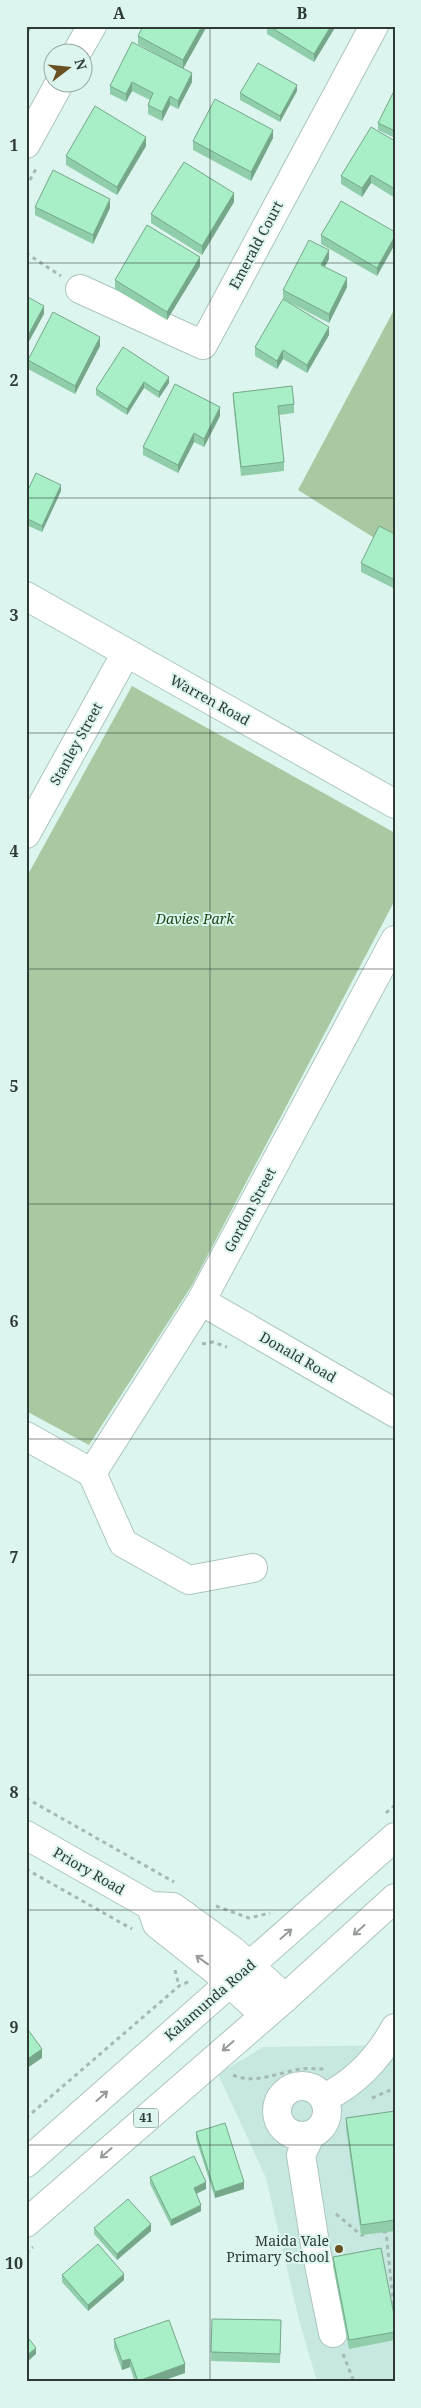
<svg xmlns="http://www.w3.org/2000/svg" width="421" height="2408" font-family="'Noto Serif',serif">
  <rect width="100%" height="100%" fill="#dcf6ef"/>
  <path fill="#c7e8e1" d="M395,2045V2382H317L299,2320L266,2178L218,2074L263,2047Z"/>
  <path fill="#a8c9a1" d="M395,308V551L298,490Z
    M132,686L395,833V900L192,1285L89,1445L26,1411V878Z"/>
  <g fill="none" stroke-linecap="round" stroke-linejoin="round">
    <g stroke="#adc5bf" stroke-width="30">
      <path id="minor" d="M77,52L92,26
        M26,144L60,82
        M80,289L203,345L374,26
        M26,596L395,804
        M26,834L126,653
        M201,1301L395,1413
        M26,1436L92,1473L123,1543L189,1580L253,1568
        M92,1473L201,1301L395,940
        M26,1835L151,1906L173,1907L232,1950L285,1998
        M151,1906L157,1924L215,1970L265,2015
        M277 2111a25 25 0 1 1 50 0a25 25 0 1 1-50 0Z
        M324,2098C355,2083 378,2059 395,2028
        M310,2136L301,2155L316,2250L333,2333"/>
    </g>
    <g stroke="#adc5bf" stroke-width="30">
      <path id="major" d="M26,2163L395,1837
        M26,2223L285,1998L395,1898"/>
    </g>
    <path stroke="#a4b9b3" stroke-width="3" stroke-dasharray="4 4" stroke-linecap="butt" d="M26,187L37,167
      M26,253L61,276
      M202,1344L213,1342L227,1347
      M26,1798L174,1882
      M386,1813L395,1805
      M26,1869L132,1929
      M216,1906L249,1918L270,1913
      M175,1970L179,1986
      M233,2075C256,2085 278,2072 301,2069C309,2068 317,2069 325,2069
      M372,2098L395,2088
      M26,2118L179,1986L190,1981
      M336,2214L361,2235H364
      M383,2232H386L395,2320
      M26,2253L33,2247
      M343,2354L354,2382"/>
    <use href="#minor" stroke="#fff" stroke-width="28"/>
    <use href="#major" stroke="#fff" stroke-width="28"/>
  </g>
  <path fill="#90cdaa" d="M207,26L183,68L192,82L178,109L170,105L162,121L148,114V105L150,100L132,91L126,102L110,94V86L167,60L138,44V36Z
    M267,26H336L314,62L267,34Z
    M395,89V138L378,130V123Z
    M297,91L280,122L240,100V93Z
    M273,138L251,181L193,150V141Z
    M395,141V198L371,183L362,197L341,184V176Z
    M146,146L117,195L66,165V156Z
    M234,202L202,255L151,223V214Z
    M35,207L110,208L93,244L35,215Z
    M395,232V244L377,276L321,244V235Z
    M329,259L325,267L347,287L329,323L283,299V290Z
    M200,266L167,320L115,289V280Z
    M329,335L307,373L283,359L277,369L255,356V347Z
    M100,346L75,394L28,369V360Z
    M123,347L169,383L159,398L144,388L127,415L96,395V389Z
    M233,393L294,404V413L279,415L284,462V471L241,476L233,401Z
    M220,416L204,447L194,442L178,473L143,455V447Z
    M61,491L42,532L26,525V494Z
    M395,534V589L361,572V563Z
    M395,2111V2231L361,2235L346,2128V2118Z
    M196,2132L244,2189L215,2198L196,2139Z
    M150,2177L206,2189L196,2193L201,2211L171,2226L150,2184Z
    M94,2228L151,2231L117,2260L94,2234Z
    M333,2257L395,2320V2340L349,2349L333,2266Z
    M62,2275L124,2280L88,2311L62,2282Z
    M212,2319L281,2320L280,2363L211,2361Z
    M114,2339L185,2373L159,2382H135L130,2367L122,2370L114,2348Z"/>
  <path fill="#76a78b" d="M29,26H32L26,37V31Z
    M202,26H207L183,69V60Z
    M331,26H336L314,62V54Z
    M192,73V82L178,109V101Z
    M132,82V91L126,102V94Z
    M297,85V91L280,122V116Z
    M170,96V105L162,121V112Z
    M273,130V138L251,181V172Z
    M146,137V146L117,195V187Z
    M371,175V183L362,197V188Z
    M234,193V202L202,255V246Z
    M110,199V208L93,244V235Z
    M395,236V244L377,276V268Z
    M329,250V259L321,273V265Z
    M200,257V266L167,320V312Z
    M347,278V287L329,323V314Z
    M44,306V314L26,347V339Z
    M329,327V335L307,373V365Z
    M100,337V346L75,394V386Z
    M283,350V359L277,369V361Z
    M169,377V383L159,398V392Z
    M144,382V388L127,415V409Z
    M220,407V416L204,447V439Z
    M194,433V442L178,473V465Z
    M61,485V491L42,532V526Z
    M42,2049V2058L26,2069V2060Z
    M206,2182V2189L194,2195V2188Z
    M244,2182V2189L215,2198V2192Z
    M201,2205V2211L171,2226V2220Z
    M151,2224V2231L117,2260V2254Z
    M124,2274V2280L88,2311V2305Z
    M36,2348V2354L26,2363V2356Z
    M130,2359V2367L122,2370V2361Z
    M185,2364V2373L159,2382H138V2381Z"/>
  <path fill="#a8eec6" stroke="#76a78b" d="M143,26H202L183,60L138,36Z
    M269,26H331L314,54Z
    M132,42L192,73L178,101L170,96L162,112L148,105L153,93L132,82L126,94L110,86Z
    M258,63L297,85L280,116L240,93Z
    M395,89V131L378,123Z
    M215,99L273,130L251,172L193,141Z
    M95,106L146,137L117,187L66,156Z
    M371,127L395,141V189L371,175L362,188L341,176Z
    M184,162L234,193L202,246L151,214Z
    M53,170L110,199L93,235L35,207Z
    M341,201L395,232V236L377,268L321,235Z
    M147,225L200,257L167,312L115,280Z
    M309,240L329,250L321,265L347,278L329,314L283,290Z
    M26,296L44,306L26,339Z
    M283,299L329,327L307,365L283,350L277,361L255,347Z
    M53,312L100,337L75,386L28,360Z
    M123,347L169,377L159,392L144,382L127,409L96,389Z
    M175,384L220,407L204,439L194,433L178,465L143,447Z
    M292,386L294,404L278,406L284,462L241,467L233,393Z
    M36,473L61,485L42,526L26,518V494Z
    M379,526L395,534V580L361,563Z
    M26,2027L42,2049L26,2060Z
    M395,2111V2220L361,2225L346,2118Z
    M225,2123L244,2182L215,2192L196,2132Z
    M194,2156L206,2182L194,2188L201,2205L171,2220L150,2177Z
    M128,2199L151,2224L117,2254L94,2228Z
    M98,2244L124,2274L88,2305L62,2275Z
    M381,2248L395,2320V2332L349,2340L333,2257Z
    M212,2319L281,2320L280,2354L211,2352Z
    M169,2320L185,2364L138,2381L130,2359L122,2361L114,2339Z
    M26,2335L36,2348L26,2356Z"/>
  <defs><path id="oneway-shaft" d="M-6 0H5M1.5-3L5.5 0L1.5 3" fill="none" stroke-width="1.6" stroke-linecap="round" stroke-linejoin="round" transform="scale(1.25)"/></defs>
  <g stroke="#979c9a">
    <use href="#oneway-shaft" transform="translate(359 1930) rotate(138)"/>
    <use href="#oneway-shaft" transform="translate(286 1934) rotate(-41)"/>
    <use href="#oneway-shaft" transform="translate(202 1960) rotate(-144)"/>
    <use href="#oneway-shaft" transform="translate(228 2046) rotate(139)"/>
    <use href="#oneway-shaft" transform="translate(102 2096) rotate(-42)"/>
    <use href="#oneway-shaft" transform="translate(106 2153) rotate(139)"/>
  </g>
  <path fill="none" stroke="#2f3936" stroke-width="1" stroke-opacity="0.55" d="M210,26V2382M26,263H395M26,498H395M26,733H395M26,969H395M26,1204H395M26,1439H395M26,1675H395M26,1910H395M26,2145H395"/>
  <circle fill="#6a5122" stroke="#dcf6ef" stroke-width="2" cx="339" cy="2249" r="5"/>
  <g text-anchor="middle" stroke-width="4" stroke-linejoin="round" paint-order="stroke">
    <rect fill="#dcf6ef" stroke="#63726e" stroke-width="1" x="133.5" y="2108.5" width="25" height="19" rx="4"/>
    <g font-size="12" font-weight="bold" fill="#2f3936">
      <text x="146" y="2122">41</text>
    </g>
    <g font-size="14" fill="#2f3936" stroke="#dcf6ef">
      <text transform="translate(256 245) rotate(-62)" y="5">Emerald Court</text>
      <text transform="translate(210 700) rotate(29)" y="5">Warren Road</text>
      <text transform="translate(76 744) rotate(-61)" y="5">Stanley Street</text>
      <text transform="translate(250 1210) rotate(-62)" y="5">Gordon Street</text>
      <text transform="translate(298 1357) rotate(30)" y="5">Donald Road</text>
      <text transform="translate(89 1871) rotate(30)" y="5">Priory Road</text>
      <text transform="translate(210 2000) rotate(-41)" y="5">Kalamunda Road</text>
    </g>
    <g font-size="14" font-style="italic" fill="#1c4812" stroke="#dcf6ef">
      <text x="195" y="924">Davies Park</text>
    </g>
    <g font-size="14" fill="#2f3936" stroke="#dcf6ef" text-anchor="end">
      <text x="329" y="2246">Maida Vale<tspan x="329" dy="16">Primary School</tspan></text>
    </g>
  </g>
  <rect width="421" height="2408" fill="none" stroke="#dcf6ef" stroke-width="55"/>
  <g transform="translate(68 68) rotate(74)"><circle r="24" fill="#dcf6ef" stroke="#97aaa5"/>
  <path d="M0-4L9 19L0 12L-9 19Z" fill="#6a5122"/>
  <text y="-8" font-size="14" font-weight="bold" text-anchor="middle" fill="#2f3936">N</text>
  </g>
  <rect x="28" y="28" width="366" height="2352" fill="none" stroke="#2f3936" stroke-width="2"/>
  <g font-size="16" text-anchor="middle" font-weight="bold" fill="#2f3936">
    <text x="119" y="19">A</text>
    <text x="302" y="19">B</text>
    <text x="14" y="151">1</text>
    <text x="14" y="386">2</text>
    <text x="14" y="621">3</text>
    <text x="14" y="857">4</text>
    <text x="14" y="1092">5</text>
    <text x="14" y="1327">6</text>
    <text x="14" y="1563">7</text>
    <text x="14" y="1798">8</text>
    <text x="14" y="2033">9</text>
    <text x="14" y="2269">10</text>
  </g>
</svg>
